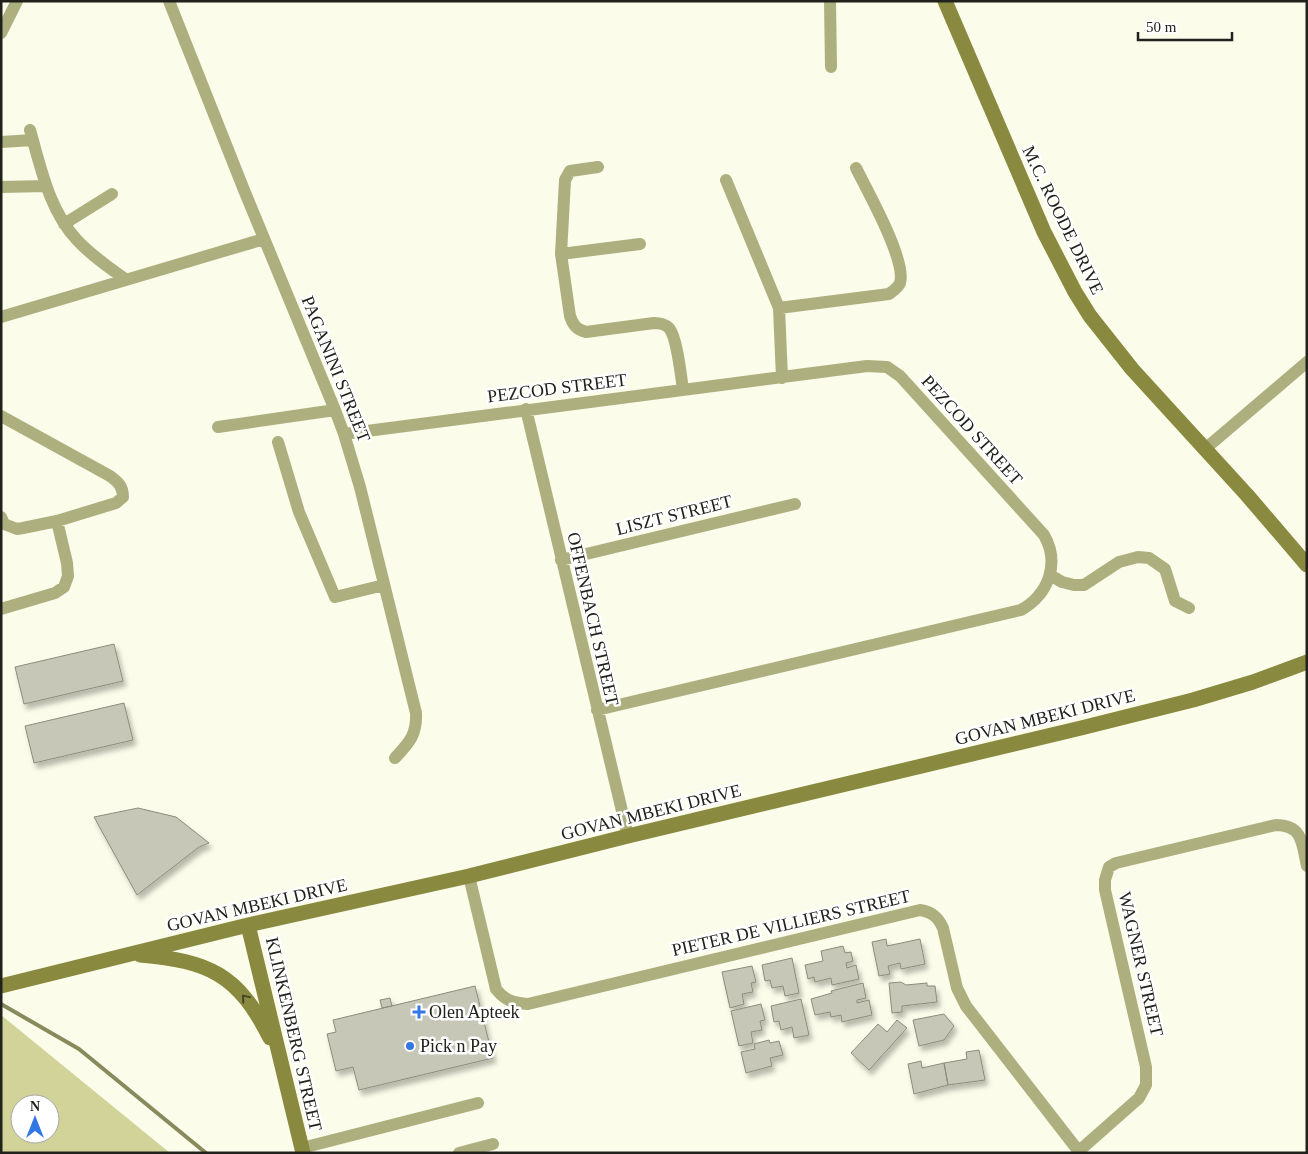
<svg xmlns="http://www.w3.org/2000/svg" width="1308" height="1154" font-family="'Times New Roman',serif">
  <defs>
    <filter id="shadow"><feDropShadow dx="3" dy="5" stdDeviation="2.5" flood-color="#0004"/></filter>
  </defs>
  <rect width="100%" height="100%" fill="#fbfcea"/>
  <path fill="#d1d399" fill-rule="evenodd" d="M1,1015L170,1153H1ZM20,1104H50V1134H20Z"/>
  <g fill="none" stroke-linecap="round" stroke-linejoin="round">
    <path stroke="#898a5c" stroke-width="4" d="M1,1004L79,1049L206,1153"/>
  </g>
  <path fill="#c6c7b6" stroke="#8b8c7c" filter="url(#shadow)" d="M114,644L123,681L24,704L15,667Z
    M124,703L133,740L34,763L25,726Z
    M138,808L176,817L209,843L199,847L137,895L94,817Z
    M886,939L887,946L920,939L925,964L901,969L900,963L888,966L890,974L879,976L872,942Z
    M843,946L845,953L851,952L853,961L846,963L847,968L856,965L859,979L832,985L831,978L815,982L814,977L808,979L805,965L823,961L821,951Z
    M792,958L799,993L785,996L783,986L772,988L770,980L765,981L762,965Z
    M752,966L756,982L751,983L753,992L742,994L744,1004L730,1008L722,972Z
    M901,982L906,985L927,983V986H935L937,1002L902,1006V1012L892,1013L889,983Z
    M863,983L866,998L857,1000V1003L869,1000L872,1015L842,1022L841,1015L831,1017L830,1012L815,1015L811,999L832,993L831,991Z
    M475,986L493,1058L359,1090L353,1067L336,1071L327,1034L336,1032L333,1020Z
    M390,998L392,1006L382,1008L380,1000Z
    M801,999L809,1035L794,1038L792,1027L781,1030L779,1021L774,1022L771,1006Z
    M761,1004L765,1020L760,1021L762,1030L751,1032L753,1043L739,1046L731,1011Z
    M944,1014L954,1026L944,1040L919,1046L913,1020Z
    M897,1020L907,1028L869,1070L851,1053L878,1024L887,1032Z
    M769,1040L770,1043L779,1041L783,1055L770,1058L772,1066L746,1073L741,1052L755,1049L754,1044Z
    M979,1050L985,1080L948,1085L944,1063L967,1059L966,1052Z
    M921,1061L922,1068L944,1063L948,1085L914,1094L908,1064Z"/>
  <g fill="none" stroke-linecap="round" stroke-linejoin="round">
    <path stroke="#adaf7f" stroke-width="12" d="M169,1L244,190L335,410L344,434L360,487L416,713C417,735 409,743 395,758
      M830,1L831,67
      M1,33L17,1
      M30,130C41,168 49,210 77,240C91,255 108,267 125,279
      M1,142L33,140
      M598,167L570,171L565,180L561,254L570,316C573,325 576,329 586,332L654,323C659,323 665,324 669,328C677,337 681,376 683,390
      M726,180L779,308L782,378
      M1,187L46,186
      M64,224L112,194
      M561,254L640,244
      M779,308L889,294C893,291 898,288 900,283C907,261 867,190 856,168
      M1,317L264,239
      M526,409L628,836
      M1,416L110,476C118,482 123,486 123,497L116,503L57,521L23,528L17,529L4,524L1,517
      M218,427L335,410
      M344,434L867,366L887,367L900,376L1044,535C1060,563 1049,594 1021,610L597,710
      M278,442L299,512L335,597L384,585
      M1205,449L1307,362
      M561,560L795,504
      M1050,575L1062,582L1074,585H1084L1119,562L1138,557L1149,558L1165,569L1175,601L1189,608
      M1,609L55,593L64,587L68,576L67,563L57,521
      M469,876L496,989C505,1001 514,1003 528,1004L920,910C932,912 938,917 943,928L957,988L966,1006L1080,1153
      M302,1148L478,1103
      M1079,1151L1139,1098L1146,1085V1067L1105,890V880L1109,867L1116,863L1276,825C1303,825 1302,844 1307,866
      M459,1153L493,1144"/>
    <path stroke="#898a3f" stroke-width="15" d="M945,1L1044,232L1075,292L1090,316L1132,369L1247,495L1307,565
      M248,925L303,1153
      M140,955C209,961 238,974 270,1038
      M1,986L248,925L469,876L628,836L1081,728L1193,700L1253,682L1307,662"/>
  </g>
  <defs><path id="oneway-chevron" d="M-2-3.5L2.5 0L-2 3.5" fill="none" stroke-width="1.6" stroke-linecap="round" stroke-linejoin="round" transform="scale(1.25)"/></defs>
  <use stroke="#464628" href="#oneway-chevron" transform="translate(245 998) rotate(-130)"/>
  <g fill="#3277e4" stroke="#fff" stroke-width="2">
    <path d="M416.5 1004.5h5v5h5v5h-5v5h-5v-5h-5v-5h5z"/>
    <circle cx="410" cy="1046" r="5"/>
  </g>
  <g text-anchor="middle" stroke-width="5" stroke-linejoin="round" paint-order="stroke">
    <g font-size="18" fill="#22221c" stroke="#fff">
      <text transform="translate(1063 220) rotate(64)" y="6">M.C. ROODE DRIVE</text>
      <text transform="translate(336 369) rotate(68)" y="6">PAGANINI STREET</text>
      <text transform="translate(557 388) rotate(-7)" y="6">PEZCOD STREET</text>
      <text transform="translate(972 430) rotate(48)" y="6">PEZCOD STREET</text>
      <text transform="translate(674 515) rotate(-14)" y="6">LISZT STREET</text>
      <text transform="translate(593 619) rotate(77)" y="6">OFFENBACH STREET</text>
      <text transform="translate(1045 717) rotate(-14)" y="6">GOVAN MBEKI DRIVE</text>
      <text transform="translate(651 812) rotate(-14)" y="6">GOVAN MBEKI DRIVE</text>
      <text transform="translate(257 905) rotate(-13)" y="6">GOVAN MBEKI DRIVE</text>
      <text transform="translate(791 923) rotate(-13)" y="6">PIETER DE VILLIERS STREET</text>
      <text transform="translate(1141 964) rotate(77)" y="6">WAGNER STREET</text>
      <text transform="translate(294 1034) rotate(77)" y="6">KLINKENBERG STREET</text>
    </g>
    <g font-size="18" fill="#22221c" stroke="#fff" text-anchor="start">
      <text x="429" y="1018">Olen Apteek</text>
      <text x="420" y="1052">Pick n Pay</text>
    </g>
  </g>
  <rect width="1308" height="1154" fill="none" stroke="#22221c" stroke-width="5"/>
  <g transform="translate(35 1119)"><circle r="24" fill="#ffffff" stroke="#a7a7a4"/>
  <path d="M0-4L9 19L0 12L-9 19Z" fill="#3277e4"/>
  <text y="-8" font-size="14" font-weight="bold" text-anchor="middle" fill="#22221c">N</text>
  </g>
  <path d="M1138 32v8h94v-8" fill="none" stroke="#22221c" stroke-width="2.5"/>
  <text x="1146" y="32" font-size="15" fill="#22221c" stroke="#ffffff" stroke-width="4" paint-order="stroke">50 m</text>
</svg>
